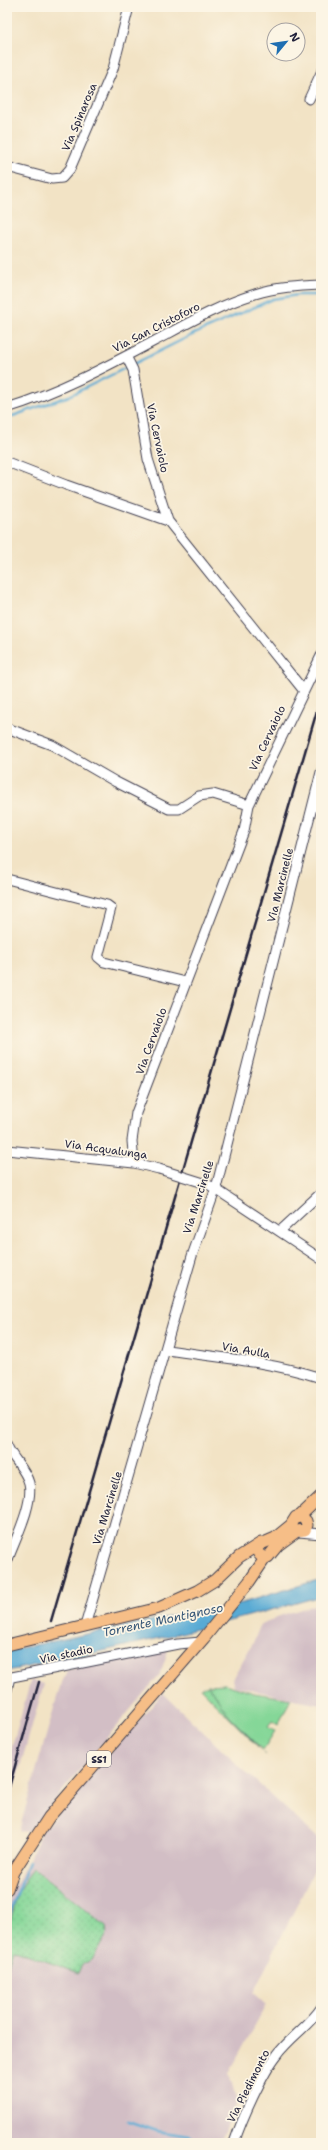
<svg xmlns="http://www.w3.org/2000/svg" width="328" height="2150" font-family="'Shantell Sans',sans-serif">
  <defs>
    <pattern id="grass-dots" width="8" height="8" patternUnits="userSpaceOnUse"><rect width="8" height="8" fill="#85d798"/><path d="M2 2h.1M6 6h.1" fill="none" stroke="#73b884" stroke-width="1.8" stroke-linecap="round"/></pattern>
  </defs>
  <rect width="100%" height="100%" fill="#fcf5e5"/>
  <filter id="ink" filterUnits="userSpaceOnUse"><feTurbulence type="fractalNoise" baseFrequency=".025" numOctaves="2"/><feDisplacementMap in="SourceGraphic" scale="8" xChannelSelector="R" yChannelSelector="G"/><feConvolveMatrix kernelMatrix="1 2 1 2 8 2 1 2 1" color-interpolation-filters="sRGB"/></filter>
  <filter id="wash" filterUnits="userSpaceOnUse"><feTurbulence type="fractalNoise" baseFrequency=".012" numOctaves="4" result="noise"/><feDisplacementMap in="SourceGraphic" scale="16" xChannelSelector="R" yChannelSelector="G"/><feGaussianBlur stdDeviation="0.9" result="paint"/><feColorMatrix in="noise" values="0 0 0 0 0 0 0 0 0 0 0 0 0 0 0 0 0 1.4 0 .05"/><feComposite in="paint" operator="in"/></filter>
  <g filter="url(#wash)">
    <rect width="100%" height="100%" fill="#f2e3c5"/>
    <path fill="#d2bec5" d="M321,1603V1705L234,1686L232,1679L253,1643L260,1626L279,1616Z
      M168,1651L160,1674L28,1832L19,1831L59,1690L67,1670L135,1655Z
      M31,1680L44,1684L7,1812V1764Z
      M163,1693L226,1754L321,1841V1857L253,1993L266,2005L229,2073L237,2102L220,2143H7V1907L10,1896L44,1829Z"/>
    <path fill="url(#grass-dots)" stroke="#547c6a" d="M208,1685L229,1716L266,1755L200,1688Z
      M33,1868L106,1926L107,1934L92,1960L82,1965L78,1973L13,1949L7,1969V1933L18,1893Z"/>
    <path fill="#85d798" stroke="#547c6a" d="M225,1684L254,1693L291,1699L278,1725L272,1721L268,1726L275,1731L263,1750L229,1716L208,1685Z"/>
    <path fill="#59aad4" stroke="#3e6688" d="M321,1579V1596C218,1626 112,1650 7,1671V1651L191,1612L219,1610Z"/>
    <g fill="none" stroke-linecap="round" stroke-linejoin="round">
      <path stroke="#59aad4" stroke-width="2.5" d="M7,418L69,396L192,335L273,299L298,295H321
        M7,1920L29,1862
        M128,2121L157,2131L189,2136L199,2143"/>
    </g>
  </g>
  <g filter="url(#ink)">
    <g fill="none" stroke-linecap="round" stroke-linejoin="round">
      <g stroke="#413f50" stroke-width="11">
        <path id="minor" d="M309,99L321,73
          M7,167L52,179L62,178L70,169L113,69L129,7
          M126,356L133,370L148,459L168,521L304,691
          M7,408C60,392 115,362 164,336C193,320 223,304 255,294C276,287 299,286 321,285
          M7,462L66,485L168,521
          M7,728L52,745L116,782L169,809H179L199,796L213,794L249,805
          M7,879L107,905L111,908L98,957L104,962L185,982
          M7,1150L134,1163L159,1169
          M134,1163L132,1141L136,1113L244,831L249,805L321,656
          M211,1186L321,1259
          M280,1231L321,1193
          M166,1350C218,1357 271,1362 321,1378
          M7,1445C12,1459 25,1468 29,1483C34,1504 14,1542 7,1562
          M299,1532L321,1534
          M85,1626L192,1256L216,1188L321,772
          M7,1678L178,1644L201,1642
          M7,1690L10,1677
          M234,2143C242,2119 262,2074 277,2055C290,2037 309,2026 321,2008"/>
      </g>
      <g stroke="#413f50" stroke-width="13">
        <path id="major" d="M300,1516L306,1521L307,1525L305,1530L297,1531L278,1545L268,1557C260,1558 255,1552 259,1545L275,1538L291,1525L296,1517Z
          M300,1516L321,1496
          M7,1645L159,1608L197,1591L215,1580L239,1557L261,1543
          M7,1889L13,1872L49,1817L204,1638L249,1582L266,1557"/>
      </g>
      <use href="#minor" stroke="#fff" stroke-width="9"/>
      <use href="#major" stroke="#f6be87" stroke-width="11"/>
      <path stroke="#22223b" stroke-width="2.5" d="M51,1621L321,697
        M7,1794L39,1682"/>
      <g stroke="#413f50" stroke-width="11" stroke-linecap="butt">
        <path id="minor-bridge" d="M159,1169L207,1184"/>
      </g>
      <use href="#minor-bridge" stroke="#fff" stroke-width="9"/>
    </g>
  </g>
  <g text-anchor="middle" stroke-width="3.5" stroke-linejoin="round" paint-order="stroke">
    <rect fill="#fcf5e5" stroke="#63616e" stroke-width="1" x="87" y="1751" width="24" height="16" rx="3"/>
    <g font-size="10" font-weight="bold" fill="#22223b">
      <text x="99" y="1763">SS1</text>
    </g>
    <g font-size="11" fill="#22223b" stroke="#fcf5e5">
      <text transform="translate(79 117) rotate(-67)" y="4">Via Spinarosa</text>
      <text transform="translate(156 327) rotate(-27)" y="4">Via San Cristoforo</text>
      <text transform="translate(158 438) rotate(78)" y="4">Via Cervaiolo</text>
      <text transform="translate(267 738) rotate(-65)" y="4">Via Cervaiolo</text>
      <text transform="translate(280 885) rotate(-76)" y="4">Via Marcinelle</text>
      <text transform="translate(151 1041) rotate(-70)" y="4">Via Cervaiolo</text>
      <text transform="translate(106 1149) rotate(8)" y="4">Via Acqualunga</text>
      <text transform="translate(198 1197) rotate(-72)" y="4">Via Marcinelle</text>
      <text transform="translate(246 1350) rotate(10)" y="4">Via Aulla</text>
      <text transform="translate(107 1508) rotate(-73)" y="4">Via Marcinelle</text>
      <text transform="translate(66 1654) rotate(-12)" y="4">Via stadio</text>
      <text transform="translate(248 2086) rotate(-63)" y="4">Via Piedimonto</text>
    </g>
    <g font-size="12" font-style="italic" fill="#385878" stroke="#fcf5e5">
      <text transform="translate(163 1620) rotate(-12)" y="4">Torrente Montignoso</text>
    </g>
  </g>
  <rect width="328" height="2150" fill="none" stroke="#fcf5e5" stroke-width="24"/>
  <g transform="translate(286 42) rotate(61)"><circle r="19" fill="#fcf5e5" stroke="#a5a1a1"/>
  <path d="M0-3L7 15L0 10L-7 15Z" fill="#1f6fb2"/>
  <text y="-6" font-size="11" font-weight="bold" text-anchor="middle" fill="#22223b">N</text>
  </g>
</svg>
